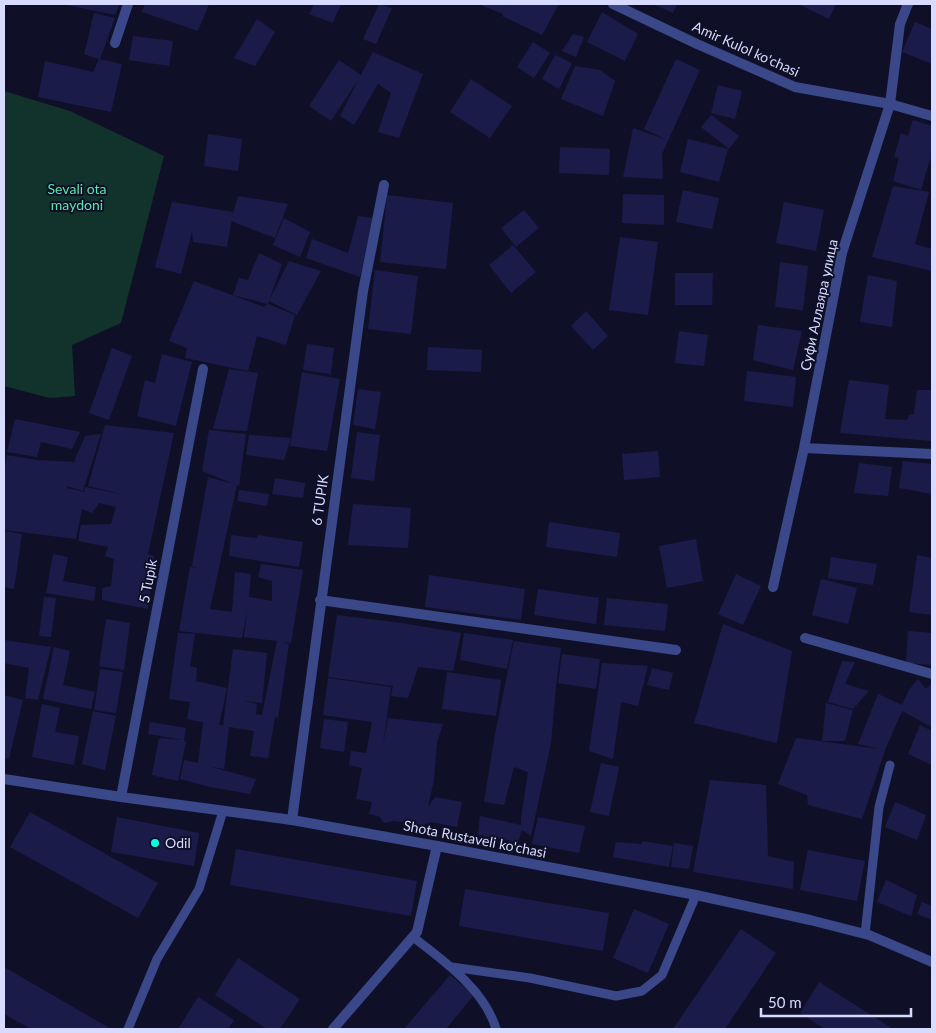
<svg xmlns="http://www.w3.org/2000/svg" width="936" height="1033" font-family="Lato,sans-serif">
  <rect width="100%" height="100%" fill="#0f1028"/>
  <path fill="#12332b" d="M4,91L70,111L164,156L121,323L72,345L75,396L50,398L4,386Z"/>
  <path fill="#1b1b4a" d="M62,4H120L115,15Z
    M145,4H209L198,31L142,12Z
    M314,4H341L333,23L309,14Z
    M379,4L392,8L376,44L363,39Z
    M478,4H559L542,35L502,16L503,14Z
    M653,4H677L673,13Z
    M798,4H836L829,19Z
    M602,12L638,34L625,61L587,42Z
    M94,13L115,18L100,59L122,64L111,112L38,97L45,61L93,72L99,59L84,54Z
    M257,19L275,32L255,66L234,58Z
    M915,22L932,29V64L902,52Z
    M573,34L584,37L576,57L562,51Z
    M133,36L173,41L169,66L129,60Z
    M533,42L550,53L534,78L517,67Z
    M373,52L423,74L399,138L378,132L391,93L378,84L354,125L340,116L358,80L331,121L309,106L339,60L361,75Z
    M555,55L572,63L559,89L542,79Z
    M676,59L700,70L662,154L663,179L623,177L633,128L667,140L644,129Z
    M575,66L600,70L615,81L603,116L561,99Z
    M471,79L512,106L490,138L450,112Z
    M718,85L742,91L735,119L711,113Z
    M711,115L739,136L729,149L701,127Z
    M913,120L932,126V160L930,159L921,190L893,181L899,158L894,157L901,133L908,136Z
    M208,134L242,139L238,171L204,166Z
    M688,139L728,149L719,182L680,172Z
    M560,147L610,149L609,175L559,173Z
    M893,186L929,192L915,244L932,249V271L872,257Z
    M683,190L719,198L712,229L676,222Z
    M623,194L664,195V225L622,223Z
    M387,195L453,203L446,269L380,262Z
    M238,196L288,204L275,238L231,221Z
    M172,202L233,212L227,247L193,242L192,231L181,274L155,267Z
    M784,202L824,210L816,251L776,243Z
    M524,210L539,228L516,247L501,228Z
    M358,216L373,218L360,277L306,258L312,239L348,253Z
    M284,218L310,232L300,257L273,245Z
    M620,237L658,242L648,315L609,310Z
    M513,245L536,272L511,293L489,265Z
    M259,253L282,264L268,304L295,315L286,345L257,336L248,371L185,358L187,348L169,341L194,281L264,307L267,304L233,295L239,278L248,280Z
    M289,261L321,271L297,315L269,301Z
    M780,262L808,266L803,310L775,307Z
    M375,270L418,276L411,334L368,329Z
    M675,273H713L712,305H675Z
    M868,275L897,281L892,327L860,322Z
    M586,311L608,336L593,350L571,326Z
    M758,325L802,331L793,370L753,360Z
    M679,331L708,335L704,366L675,363Z
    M307,344L334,348L331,374L303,370Z
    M428,347L482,350L481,372L427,370Z
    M112,348L132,356L109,420L89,413Z
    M162,354L192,362L176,426L137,416L145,380L155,383Z
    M229,369L258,373L247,431L213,429Z
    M747,371L796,377L793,407L744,401Z
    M302,372L340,379L327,451L290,446Z
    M849,380L889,385L885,419L907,420L909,415L914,414L917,390H932L931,441L840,433Z
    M358,389L381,392L375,429L353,425Z
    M15,419L80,432L72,449L41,442L37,457L7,452Z
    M105,425L174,433L148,554L154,556L148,609L102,600V588L111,586L114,559L105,556L108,547L78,541L81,525L111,524L116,507L99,503L92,513L82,509L76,539L4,530V473L7,455L37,460L74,462L85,436L101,434L83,491L67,486V488L84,492L85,487L127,495L88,486Z
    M209,430L246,434L239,486L237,485L210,609L232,612L235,572L251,574L249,597L272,601V581L258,577L261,564L303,570L291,643L282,642L289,644L278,718L275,717L268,758L250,756L254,731L229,727L224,769L208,766L256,779L250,794L210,787L180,779L184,760L198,763L203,722L187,719L190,702L169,699L178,633L195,634L190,666L197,668L196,681L227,688L219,725H223L233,649L267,653L262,703L243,701L257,704L256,714L262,715L277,641L244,637L247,611L242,638L179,631L190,567L197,568L192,566L208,477L234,484L202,471Z
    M357,432L380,435L374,481L351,478Z
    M249,435L291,438L284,460L246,455Z
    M658,451L660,477L624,480L622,454Z
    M903,461L932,464V494L899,488Z
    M859,463L892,467L888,496L854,493Z
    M275,478L305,483L303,498L272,494Z
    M239,490L269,494L267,506L237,501Z
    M353,504L411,508L408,548L348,545Z
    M549,522L620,533L617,557L546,547Z
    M4,531L22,534L14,589L4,587Z
    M231,535L257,538L258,535L303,542L299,567L229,556Z
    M696,539L703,581L667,588L659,546Z
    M53,554L68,557L63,581L96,587L94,601L46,593Z
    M917,555L932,558V615L909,612Z
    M831,557L877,564L873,585L828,578Z
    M736,574L761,586L743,625L718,614Z
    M429,575L525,589L521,620L425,607Z
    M821,579L857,588L848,624L812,615Z
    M538,589L599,598L596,624L534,615Z
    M44,597L56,598L51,637L39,636Z
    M607,598L668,604L665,631L604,625Z
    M337,615L402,623L461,633L453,671L418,667L408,698L391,696L393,686L328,677Z
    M106,619L130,623L124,670L99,666Z
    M723,624L792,651L777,743L694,723Z
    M908,631L932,633V665L906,663Z
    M464,633L513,640L507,669L460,660Z
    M4,640L51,647L38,700L25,698L29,668L4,663Z
    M514,641L561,648L556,687L551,743L531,836L522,830L518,842L478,835L480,816L521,825V818L528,772L514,767L504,805L484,802L495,734Z
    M54,647L70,651L63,685L95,692L91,709L43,699Z
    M562,654L600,659L596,689L558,683Z
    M842,661L855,662L845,684L869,691L853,709L828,702Z
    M602,663L648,666L638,706L621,702L613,759L589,751Z
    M652,668L673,673L669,690L647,685Z
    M100,669L123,672L116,713L94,710Z
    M447,672L501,680L496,716L442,709Z
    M328,678L391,687L383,745L388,718L443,724L437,742L434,779L428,807L435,797L462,802L457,827L430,822L424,825L394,821L384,823L380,817L369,814L372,802L356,799L362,768L349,765L351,751L366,753L372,722L323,715Z
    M918,679L926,689L932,682V727L902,711L885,750L862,819L808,805L807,795L778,784L796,738L880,749L858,744L878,694L902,705L909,690Z
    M4,695L23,700L9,759L4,758Z
    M826,703L853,710L845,741H822Z
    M42,704L60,708L55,732L79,736L74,765L32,757Z
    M93,711L116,716L105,770L82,764Z
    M324,719L348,722L344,752L320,748Z
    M150,722L186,728L184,741H186L178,781L152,775L159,738L183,740L148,734Z
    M920,725L932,731V765L908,754Z
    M601,763L619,767L609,816L590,812Z
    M710,780L766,785L768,856L794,862L793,889L693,872Z
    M895,802L926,815L917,840L885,827Z
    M30,812L158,883L138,918L10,847Z
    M117,817L199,833L194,866L111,852Z
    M538,817L585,826L579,853L532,844Z
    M642,841L673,846L669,867L613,857L616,842L642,844Z
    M674,843L693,846L689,869L671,867Z
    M236,849L417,881L411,916L230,885Z
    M808,850L865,861L857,901L800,890Z
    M886,880L917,895L911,916L877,902Z
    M465,889L609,913L603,951L459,926Z
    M922,902L932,906V920L917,914Z
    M634,909L669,924L648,973L613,958Z
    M741,929L776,953L725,1029H673Z
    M238,958L300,999L280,1029H267L215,995Z
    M4,967L111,1029H31L4,1014Z
    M450,975L474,995L446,1029H404Z
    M819,982L893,1029H825L800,1013Z
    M198,997L234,1020L228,1029H178Z"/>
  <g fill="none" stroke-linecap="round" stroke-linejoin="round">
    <path stroke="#3a4788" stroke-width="9" d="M865,934L879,807L890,765
      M413,937C444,961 485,990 496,1029
      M452,967L530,978L616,996L642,991L662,975L696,895
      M128,1029L157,959L199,889L223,811"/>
    <path stroke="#3a4788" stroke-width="10" d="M613,4L697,44L795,87L890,104L932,116
      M115,43L128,4
      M804,448L932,454
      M773,587L804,448L842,253L890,104L900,24L908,4
      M320,600L676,650
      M805,638L932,674
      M121,797L203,369
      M292,820L363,291L384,185
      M333,1029L417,932L437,846"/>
    <path stroke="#3a4788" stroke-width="10" d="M4,779L121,797L292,820L437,846L696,895L810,920L869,935L932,962"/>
  </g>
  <circle fill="#03ffe3" stroke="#0f1028" stroke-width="2" cx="155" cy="843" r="5"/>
  <g text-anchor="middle" stroke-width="4" stroke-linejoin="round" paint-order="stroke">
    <g font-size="14" fill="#d7dbff" stroke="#0f1028">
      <text transform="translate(746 49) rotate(24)" y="5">Amir Kulol ko'chasi</text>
      <text transform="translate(819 305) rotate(-78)" y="5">Суфи Аллаяра улица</text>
      <text transform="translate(320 500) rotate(-82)" y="5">6 TUPIK</text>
      <text transform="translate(148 581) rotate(-79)" y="5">5 Tupik</text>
      <text transform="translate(475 839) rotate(11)" y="5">Shota Rustaveli ko'chasi</text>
    </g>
    <g font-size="14" fill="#5fe3a6" stroke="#0f1028">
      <text x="77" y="194">Sevali ota<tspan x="77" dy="16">maydoni</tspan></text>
    </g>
    <g font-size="14" fill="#d7dbff" stroke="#0f1028" text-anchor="start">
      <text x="165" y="848">Оdil</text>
    </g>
  </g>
  <rect width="936" height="1033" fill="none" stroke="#d7dbff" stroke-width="10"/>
  <path d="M761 1008v8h150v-8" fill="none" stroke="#d7dbff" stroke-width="2.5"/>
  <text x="768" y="1008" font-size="15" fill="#d7dbff" stroke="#0f1028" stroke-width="4" paint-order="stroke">50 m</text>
</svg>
